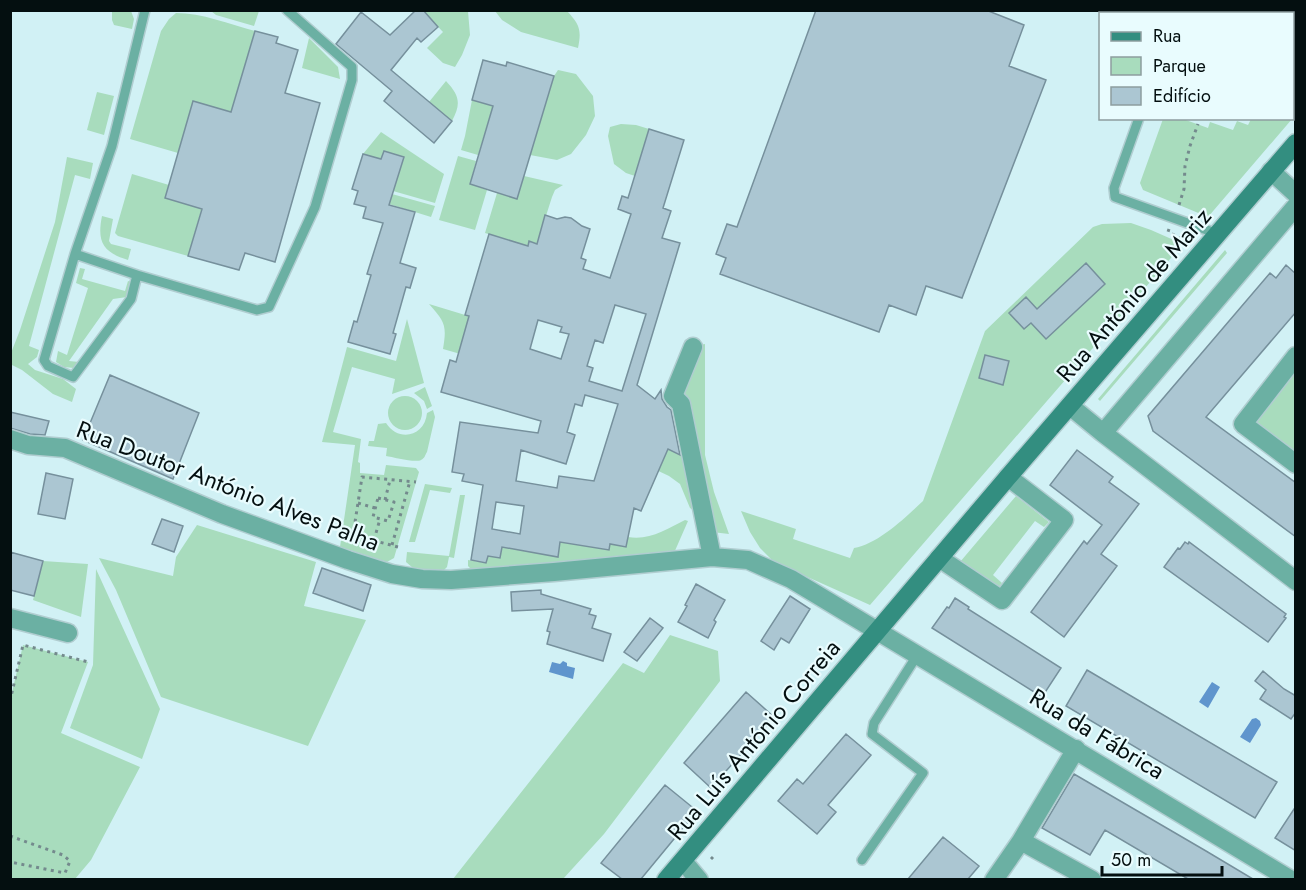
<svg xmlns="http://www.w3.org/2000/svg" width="1306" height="890" font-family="Jost,sans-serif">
  <rect width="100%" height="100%" fill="#d1f1f5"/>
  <path fill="#a8dcbd" d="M112,11H131L134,19L132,29L114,25L112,20Z
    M211,11H259L254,26L216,15Z
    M423,11H468L470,35L462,55L455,67L443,63L427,48L443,32Z
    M495,11H567C579,24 582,29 578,48L521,32L502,20Z
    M1216,11H1295V18H1293L1292,14H1224Z
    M176,13C202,13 229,24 255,31L228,122L178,153L130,139L161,31L169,19Z
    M309,38L338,67L340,79L302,68Z
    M1295,61V114L1293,118V62Z
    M558,70L576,74L593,96L595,116L586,135L571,154L557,160L530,155L554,76Z
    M446,81C460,96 461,104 452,121L429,102Z
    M97,92L114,96L104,135L87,130Z
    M472,100L493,106L478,155L461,150L465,136Z
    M1163,119H1183L1208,128L1210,122L1233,130L1237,121L1248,125L1251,119H1292L1208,217L1143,190L1140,183Z
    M621,124L636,125L649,129L635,176L626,173L614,164L608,136L610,127Z
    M381,132L444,174L435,203L393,191L403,157L384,151L381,159L363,154Z
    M458,156L476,161L470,184L487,190L475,230L439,220Z
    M67,157L93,163L90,179L75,175L29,346L39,350L37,357L28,364L35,370L63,379L76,389L72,402L53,394L22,370L10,364L11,353L20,330L55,222Z
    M132,174L169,185L207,190L188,256L118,236L115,233Z
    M524,176L563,185L555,190L552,197L537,244L529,241L528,246L485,233L497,193Z
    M392,194L435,206L431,217L389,204Z
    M102,216L113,219L109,241L111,244L131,249L128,260C102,252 97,241 102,216Z
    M1131,223L1151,230L1176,241L1177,251L870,605L774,562L760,548L750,532L741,511L796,529L793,539L850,558L854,548C878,544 905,518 923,501L985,331L1093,227L1102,224Z
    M1225,250L1227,253L1100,401L1098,399Z
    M80,268L85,269L82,279L125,291L128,281L131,282L127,297L113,299L69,361L79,362L74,368L64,367L56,362L58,351L67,355L88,288L76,283Z
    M429,304L475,318L464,355L443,349C447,325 445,322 429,304Z
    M407,319L424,383L392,394L395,379L352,367L333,432L361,439L358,462L360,463V473L384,475L386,465L416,468L419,472L394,558L387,562L340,547L355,445L322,442L347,347L396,361Z
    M705,344V455L714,492L729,534L712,532L682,394L699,345Z
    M1295,365V457L1250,423Z
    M425,387L432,406L427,409L424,401L414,393Z
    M388 413a17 17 0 1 1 34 0a17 17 0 1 1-34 0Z
    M433,410L435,417L427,452C425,455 425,458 421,460C415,463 393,457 386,456L387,448L368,446L369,441H374L378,424L386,423C399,443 425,436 427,413Z
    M660,445L691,460L699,498L693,510L690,508L680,484L669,476L650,467Z
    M425,484L452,488L450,493L430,490L415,542H409Z
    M460,495H465L454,558L449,557L447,567L443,571L413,568L406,562L407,552L449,556Z
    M1016,496L1049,522L1044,527L1035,521L993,575L1002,583L998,588L960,562Z
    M685,520L688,521L674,553L477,571L471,569L468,566V560L486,563L488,556L502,547L557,556L560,542L609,550L610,544L626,547L628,537C649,541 667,529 685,520Z
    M197,525L316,562L304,606L366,620L308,746L161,697L116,590L99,558L173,576L176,557Z
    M43,561L88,564L81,617L33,600Z
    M96,569L160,709L142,759L70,728L93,665Z
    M670,635L718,651L720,681L604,834L563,879H453L623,663L644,673Z
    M23,645L88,662L61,733L140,767L91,860L75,879H11L10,701Z"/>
  <path fill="#5f95cd" d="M563,661L567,663V666L575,668L573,679L549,672L552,662L560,664Z
    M1212,682L1220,687L1208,708L1199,702Z
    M1256,718L1260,721L1261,725L1250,743L1240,737L1252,719Z"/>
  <path fill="#abc6d2" stroke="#76909c" stroke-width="1.5" fill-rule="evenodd" d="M416,10H423L438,27L421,42L417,38L391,70L452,121L434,143L384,101L392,91L336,44L361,12L390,35Z
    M816,10H986L1024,25L1009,66L1046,80L962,298L926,286L916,315L889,305L879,332L720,274L726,258L716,254L727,224L737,227Z
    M255,31L278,37L276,43L298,50L285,93L320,103L275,262L245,253L239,270L188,256L202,209L165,198L193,101L231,112Z
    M483,60L506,66L507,62L554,76L517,199L470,184L493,106L472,100Z
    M649,129L684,140L663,208L671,211L662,238L680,243L637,385L655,399L661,390L662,399L667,407L671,410L680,455L668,449L641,511L634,508L626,547L610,544L609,550L560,542L558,557L502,547L500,558L488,556L486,563L471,560L483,485L462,481L464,474L452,472L460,422L538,433L541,421L441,392L450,360L456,362L469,316L465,315L489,234L528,246L529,241L537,244L545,215L557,219L565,217L571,218L582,226L590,229L581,258L586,260L583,269L610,278L631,214L618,209L622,196L628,198ZM615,305L646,314L622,391L589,381L593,368L587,366L595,340L603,343ZM538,320L562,327L560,332L569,334L561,359L530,349ZM585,395L618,404L594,481L559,476L557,488L516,481L521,450L566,464L575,435L567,432L575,404L582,406ZM496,502L524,506L520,534L492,529Z
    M384,151L404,157L389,205L415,212L400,263L416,268L410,288L406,287L393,333L396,334L390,354L348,342L354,321L357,322L371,275L367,274L383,223L363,218L366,207L354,204L358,191L352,189L363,154L381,159Z
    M1086,263L1105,284L1046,339L1031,323L1024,329L1009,313L1026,297L1037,309Z
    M1286,265L1296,274V312L1206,417L1296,483V537L1153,431L1148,416L1270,273L1276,278Z
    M985,355L1009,361L1003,385L979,378Z
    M110,375L199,413L173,479L83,440Z
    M10,412L49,421L45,435L30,434L10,428Z
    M1077,450L1113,477L1109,482L1139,504L1101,554L1117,566L1064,637L1031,612L1084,541L1087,544L1102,525L1050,485Z
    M46,473L73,479L65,519L38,514Z
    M162,519L183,526L174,552L152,544Z
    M1185,542L1188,544L1189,542L1286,614L1284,617L1286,618L1268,642L1164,567L1178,548L1180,549Z
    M10,552L43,561L34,596L10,590Z
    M322,568L371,585L363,611L313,593Z
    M696,584L725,600L714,620L716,622L708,638L678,622L687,606L685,605Z
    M541,590V594L591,609L589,614L596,616L592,628L611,634L603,661L547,644L550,632L547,631L553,609L512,611L511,592Z
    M790,596L810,609L789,643L781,638L774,650L761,641Z
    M955,598L969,607L968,609L1061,668L1042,697L932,628L947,607L949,608Z
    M650,618L663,628L637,661L624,652Z
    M1087,670L1277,782L1255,818L1066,706Z
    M1263,671L1284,689L1296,696V712L1291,719L1260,699L1266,690L1255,681Z
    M746,692L774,717L711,788L684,763Z
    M846,734L871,755L828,805L836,812L817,834L778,801L797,779L803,784Z
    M1074,774L1206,851L1253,879H1188L1105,830L1090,855L1042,828Z
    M665,785L697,811L641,879H622L601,863Z
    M1296,806V851L1275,838Z
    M943,837L979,866L968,879H908Z"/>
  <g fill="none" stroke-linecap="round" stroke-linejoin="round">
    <g stroke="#b0cdd0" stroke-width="12">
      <path id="lane" d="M145,10L112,146L75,254L44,360L48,366L73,377L131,299L137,275L257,310L269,307L315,207L352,80V67L287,10
        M1163,10L1172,14
        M1203,10L1211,14
        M1292,34L1296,37
        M1292,51L1296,44
        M1139,118L1114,188L1115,197L1218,234
        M75,254L137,275
        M862,860L923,773L872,734L874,723L918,654"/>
    </g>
    <g stroke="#b0cdd0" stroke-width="21">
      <path id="street" d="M1271,171L1296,194
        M693,347L673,396L681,404L712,557
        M1296,356L1243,424L1296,464
        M1070,406L1103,433L1296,581
        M1103,433L1296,206
        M10,439L28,445L65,448L222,514L348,560L392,574L422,579L451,580L554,572L712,557L748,560L791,579L1291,880
        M939,558L1002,600L1064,520L1008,477
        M10,618L68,633
        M1021,841L1092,880
        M683,861L699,880
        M994,880L1021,841L1076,749"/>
    </g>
    <g stroke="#b0cdd0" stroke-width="21">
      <path id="secondary" d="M666,880L1008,477L1296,143"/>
    </g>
    <path stroke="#748a8d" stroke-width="3" stroke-dasharray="3 4.5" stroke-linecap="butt" d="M1179,205L1184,189L1185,166L1190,146L1198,124
      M1169,229L1168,232L1182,239L1183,249
      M378,498L394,502L388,521L373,517Z
      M385,500L390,480
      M358,503L375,508
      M374,540L380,519
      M392,545L410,481
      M398,547L353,535L362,477L416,482
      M10,701L23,645L88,662
      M10,836L63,855L70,861L65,873L10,862
      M711,859L713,857"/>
    <use href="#lane" stroke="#6bb0a3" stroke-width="9"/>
    <use href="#street" stroke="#6bb0a3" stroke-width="18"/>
    <use href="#secondary" stroke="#338e80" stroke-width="18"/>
  </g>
  <g text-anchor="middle" stroke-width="4.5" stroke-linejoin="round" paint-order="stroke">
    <g font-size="24" fill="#040f10" stroke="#e9fcfe">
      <text transform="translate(1134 295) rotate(-49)" y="8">Rua António de Mariz</text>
      <text transform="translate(228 486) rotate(21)" y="8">Rua Doutor António Alves Palha</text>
      <text transform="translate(1097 734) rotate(31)" y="8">Rua da Fábrica</text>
      <text transform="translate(754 740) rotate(-50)" y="8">Rua Luís António Correia</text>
    </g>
  </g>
  <rect width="1306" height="890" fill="none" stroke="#040f10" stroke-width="24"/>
  <rect x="1099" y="12" width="195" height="108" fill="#e9fcfe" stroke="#8d9d9f" stroke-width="1.5"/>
  <rect x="1111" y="32" width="30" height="9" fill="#338e80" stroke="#8d9d9f" stroke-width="1.5"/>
  <text x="1153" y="42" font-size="18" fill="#040f10">Rua</text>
  <rect x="1111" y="57" width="30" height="18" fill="#a8dcbd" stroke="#8d9d9f" stroke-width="1.5"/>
  <text x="1153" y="72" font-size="18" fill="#040f10">Parque</text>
  <rect x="1111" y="87" width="30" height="18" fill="#abc6d2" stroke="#8d9d9f" stroke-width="1.5"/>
  <text x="1153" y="102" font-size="18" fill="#040f10">Edifício</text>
  <path d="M1102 866v9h120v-9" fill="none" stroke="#040f10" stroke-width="3"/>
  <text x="1111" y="866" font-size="18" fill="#040f10" stroke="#e9fcfe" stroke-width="4.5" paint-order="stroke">50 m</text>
</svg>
